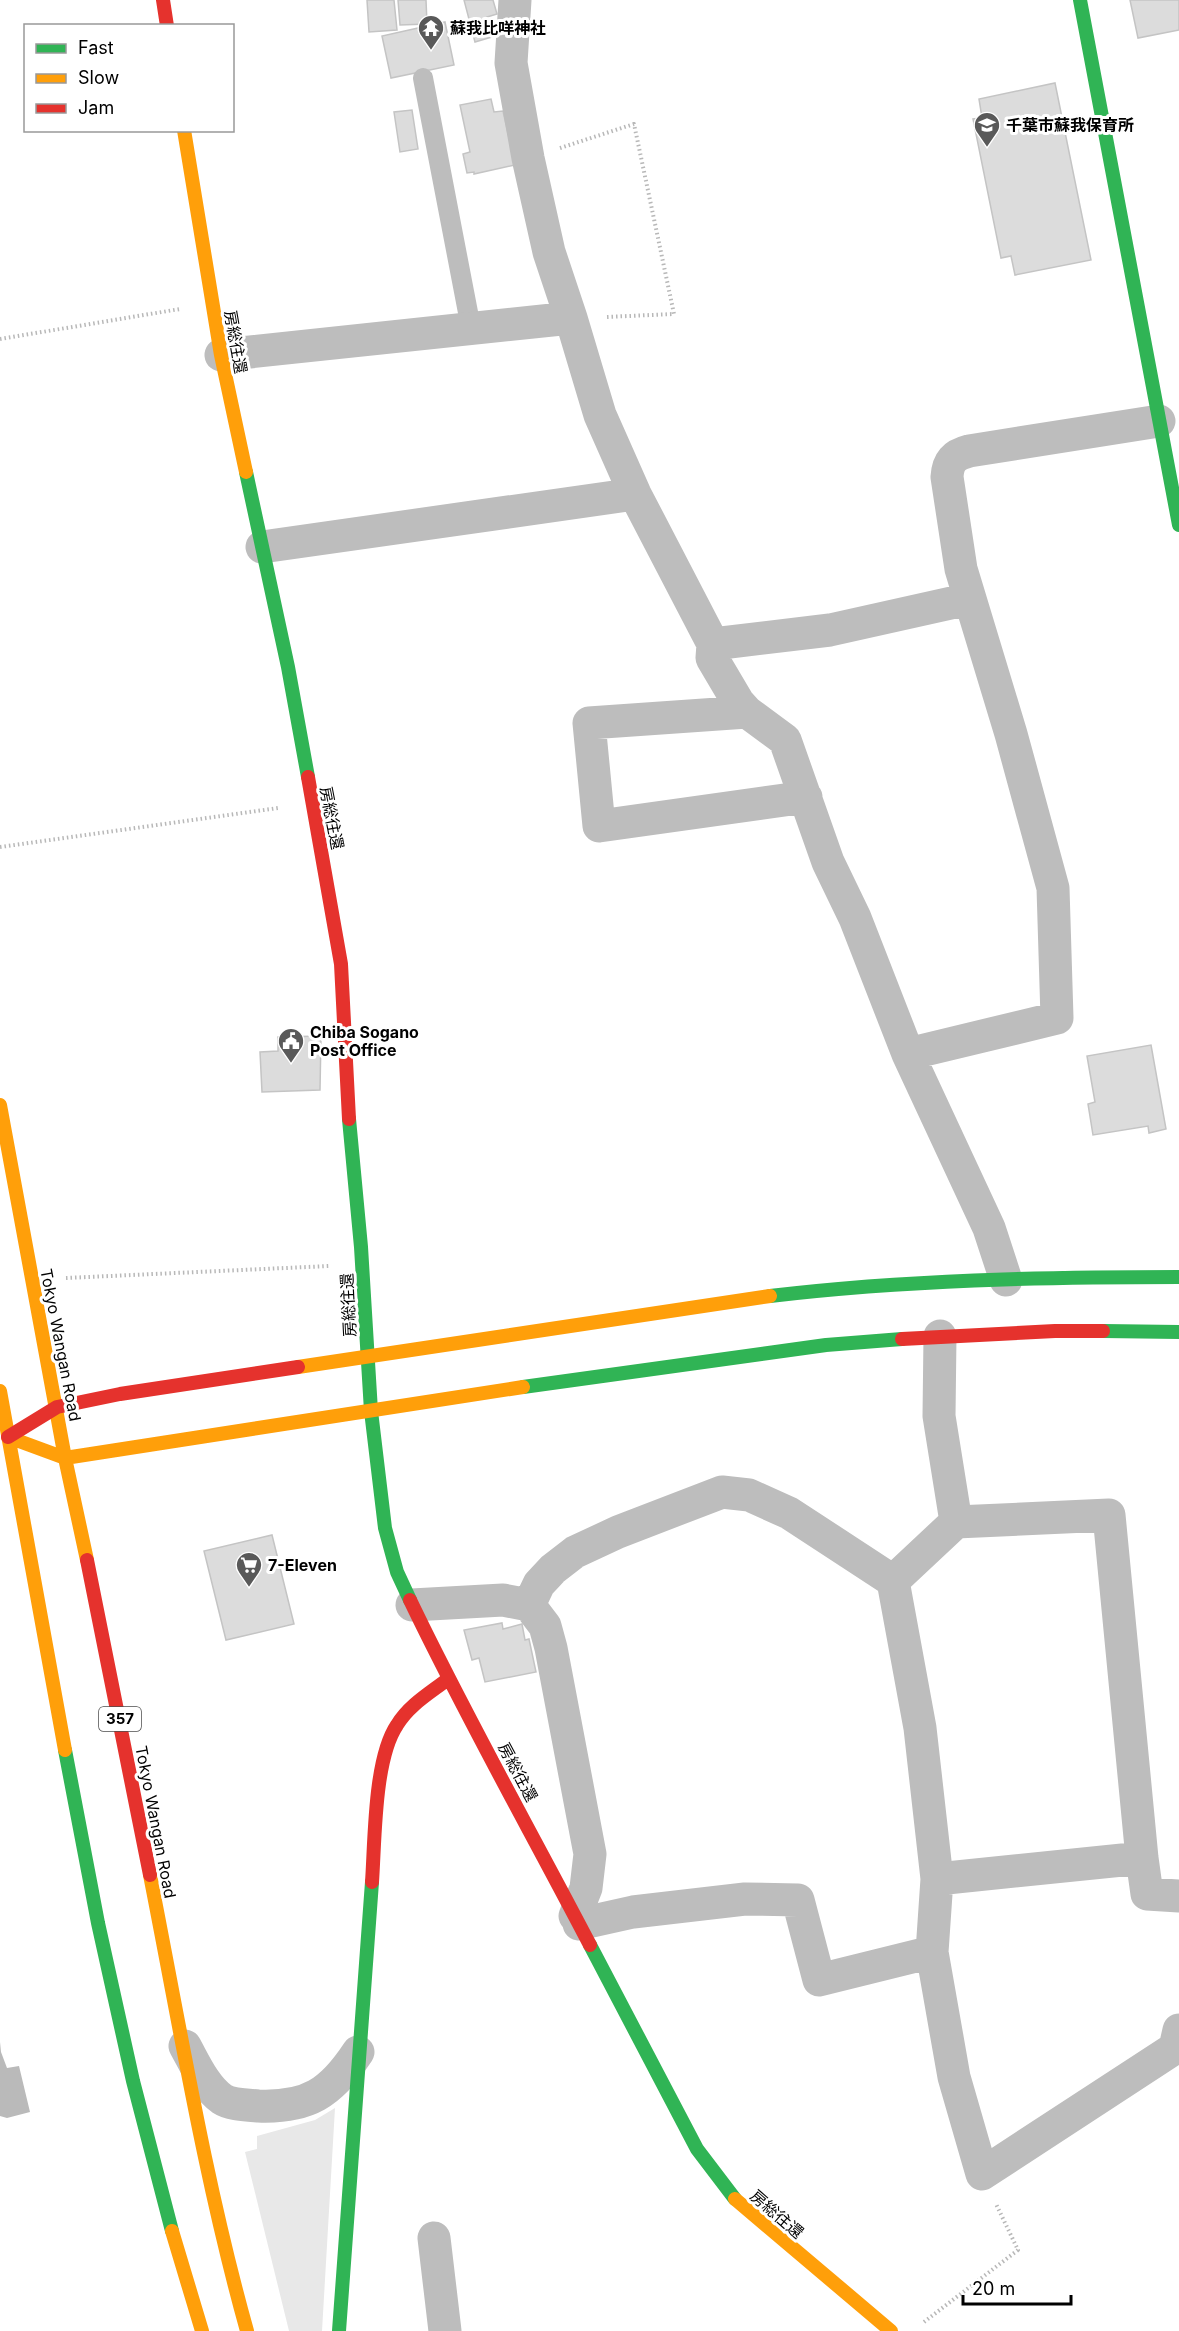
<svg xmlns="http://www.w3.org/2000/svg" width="1179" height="2331" font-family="Inter,'Noto Sans JP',sans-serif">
  <rect width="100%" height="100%" fill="#fff"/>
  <path fill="#e8e8e8" d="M335,2108L322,2331H289L245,2152L257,2149V2136L315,2120Z"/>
  <path fill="#bababa" d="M0,2042L1,2052L7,2068L19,2066L30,2112L7,2118L0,2116Z"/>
  <path fill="#dcdcdc" stroke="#c4c4c4" stroke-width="1.5" d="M367,0H394L397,30L369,32Z
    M398,0H426L427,24L400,25Z
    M464,0H493L497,14L487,17L492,37L475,42Z
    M1130,0H1179V30L1138,38Z
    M445,22L454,65L391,78L382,36Z
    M1055,83L1091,260L1015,275L1011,256L1001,258L973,119L982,118L979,99Z
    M491,99L494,112L503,111L515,165L474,174V172L467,173L463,154L470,152L460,105Z
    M412,110L418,149L400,152L394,112Z
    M321,1036L320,1090L262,1092L260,1052L278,1051V1037Z
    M1151,1045L1166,1129L1149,1133L1148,1126L1093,1135L1088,1104L1095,1102L1087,1056Z
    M272,1535L294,1624L226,1640L204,1551Z
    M502,1623L503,1629L522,1624L525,1640L529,1639L536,1672L485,1682L479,1658L472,1660L464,1630Z"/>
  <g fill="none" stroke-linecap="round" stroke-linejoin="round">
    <path stroke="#b8b8b8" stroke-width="4" stroke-dasharray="1.5 3" stroke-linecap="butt" d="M560,148L634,124L674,314L606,317
      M0,339L180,309
      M0,847L278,808
      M66,1278L329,1266
      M924,2322L1018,2250L996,2204"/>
    <path stroke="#bdbdbd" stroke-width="20" d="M423,78L471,328"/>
    <path stroke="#bdbdbd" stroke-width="33" d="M515,0L511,63L528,158L549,252L571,318L600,415L635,494L713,644L712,658L738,702L747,712L785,740L828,862L855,918L908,1054L989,1228L1006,1280
      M221,355L571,318
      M262,547L635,494
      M713,644L830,630L969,599
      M747,712L589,723L599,826L806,797
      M908,1054L1057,1018L1053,888L1011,734L961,569L947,477C948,461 954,455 969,451L1159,421
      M940,1336L939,1416L956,1522L1109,1515L1142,1858L1147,1894L1179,1896
      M893,1581L956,1522
      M412,1605L503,1600L529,1605L545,1626L551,1648L590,1854L586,1888L575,1916
      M529,1605L539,1584L553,1569L575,1552L618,1532L722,1492L749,1495L789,1513L893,1581L920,1728L937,1879L1142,1858
      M579,1924L633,1912L745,1899L798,1900L819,1980L932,1952L937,1879
      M932,1952L954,2077L982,2174L1175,2048L1179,2030
      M185,2046C195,2064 205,2087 222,2099C231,2105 248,2105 258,2106C308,2108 331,2093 358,2052
      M434,2238L445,2331"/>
    <path stroke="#30b455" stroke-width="14" d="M1080,0L1179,525
      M246,472L288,667L308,777
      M349,1119L361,1247L371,1411L385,1528L397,1572L410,1600
      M770,1296C906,1280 1042,1277 1179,1277
      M1103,1331L1179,1332
      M523,1387L826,1345L902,1339
      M65,1750L98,1923L133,2081L172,2231
      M590,1945L697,2149L735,2199
      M339,2331L372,1882"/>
    <path stroke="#ff9f0a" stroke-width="14" d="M184,130L221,355L246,472
      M0,1105L65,1458L87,1560
      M298,1367L770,1296
      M0,1391L65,1750
      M8,1437L65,1458L523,1387
      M150,1875C180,2027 205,2181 247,2331
      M735,2199L891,2331
      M172,2231L202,2331"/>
    <path stroke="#e5322d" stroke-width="14" d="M163,0L167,26
      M308,777L341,964L349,1119
      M902,1339L1055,1331H1103
      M8,1437L57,1407L120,1394L298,1367
      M87,1560L150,1875
      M410,1600C466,1717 530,1830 590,1945
      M372,1882C375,1840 374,1759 397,1725C409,1705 430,1693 448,1679"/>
  </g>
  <defs>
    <g id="temple-pin" transform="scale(1.35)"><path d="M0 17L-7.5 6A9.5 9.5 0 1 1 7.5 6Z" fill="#595959" stroke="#fff"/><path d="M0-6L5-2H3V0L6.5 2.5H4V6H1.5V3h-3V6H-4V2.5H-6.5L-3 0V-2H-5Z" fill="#fff"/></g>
    <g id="school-pin" transform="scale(1.35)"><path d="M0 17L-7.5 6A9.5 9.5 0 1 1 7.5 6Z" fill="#595959" stroke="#fff"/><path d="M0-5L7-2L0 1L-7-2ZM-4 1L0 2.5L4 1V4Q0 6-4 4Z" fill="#fff"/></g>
    <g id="civic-pin" transform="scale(1.35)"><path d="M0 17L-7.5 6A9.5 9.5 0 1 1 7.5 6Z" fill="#595959" stroke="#fff"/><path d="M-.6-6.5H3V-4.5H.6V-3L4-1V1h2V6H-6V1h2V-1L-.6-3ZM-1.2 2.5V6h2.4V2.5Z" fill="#fff"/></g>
    <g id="supermarket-pin" transform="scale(1.35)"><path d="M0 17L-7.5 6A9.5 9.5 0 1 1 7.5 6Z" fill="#595959" stroke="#fff"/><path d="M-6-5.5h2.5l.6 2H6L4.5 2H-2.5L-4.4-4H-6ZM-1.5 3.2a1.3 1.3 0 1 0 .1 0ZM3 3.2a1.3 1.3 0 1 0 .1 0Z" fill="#fff"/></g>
  </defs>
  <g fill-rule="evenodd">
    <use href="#temple-pin" x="431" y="28"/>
    <use href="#school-pin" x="987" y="125"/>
    <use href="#civic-pin" x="291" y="1041"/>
    <use href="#supermarket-pin" x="249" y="1565"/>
  </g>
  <g text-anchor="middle" stroke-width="6" stroke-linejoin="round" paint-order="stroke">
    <rect fill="#fff" stroke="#4c4c4c" stroke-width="1.5" x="99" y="1707" width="42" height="24" rx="4.5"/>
    <g font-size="15" font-weight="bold" fill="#000">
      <text x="120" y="1724">357</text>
    </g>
    <g font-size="16" font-weight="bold" fill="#000" stroke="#fff" text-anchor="start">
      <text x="450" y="34">蘇我比咩神社</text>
      <text x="1006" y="131">千葉市蘇我保育所</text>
      <text x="310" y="1038">Chiba Sogano<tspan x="310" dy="18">Post Office</tspan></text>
      <text x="268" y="1571">7-Eleven</text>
    </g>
    <g font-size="16" fill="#000" stroke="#fff">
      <text transform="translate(236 342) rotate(80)" y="6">房総往還</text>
      <text transform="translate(332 818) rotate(79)" y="6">房総往還</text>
      <text transform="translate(348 1305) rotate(-93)" y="6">房総往還</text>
      <text transform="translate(61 1345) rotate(79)" y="6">Tokyo Wangan Road</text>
      <text transform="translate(518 1772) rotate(62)" y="6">房総往還</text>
      <text transform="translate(156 1822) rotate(79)" y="6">Tokyo Wangan Road</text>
      <text transform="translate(777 2214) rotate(41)" y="6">房総往還</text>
    </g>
  </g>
  <rect x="24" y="24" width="210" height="108" fill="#ffffff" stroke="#999999" stroke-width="1.5"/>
  <rect x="36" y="44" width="30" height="9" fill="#30b455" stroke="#999999" stroke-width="1.5"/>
  <text x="78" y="54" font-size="18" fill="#000000">Fast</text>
  <rect x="36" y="74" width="30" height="9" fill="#ff9f0a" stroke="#999999" stroke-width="1.5"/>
  <text x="78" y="84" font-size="18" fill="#000000">Slow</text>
  <rect x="36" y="104" width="30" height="9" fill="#e5322d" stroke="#999999" stroke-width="1.5"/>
  <text x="78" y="114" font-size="18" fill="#000000">Jam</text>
  <path d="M963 2295v9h108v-9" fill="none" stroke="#000000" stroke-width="3"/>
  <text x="972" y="2295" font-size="18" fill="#000000" stroke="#ffffff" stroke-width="4.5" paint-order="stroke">20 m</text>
</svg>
